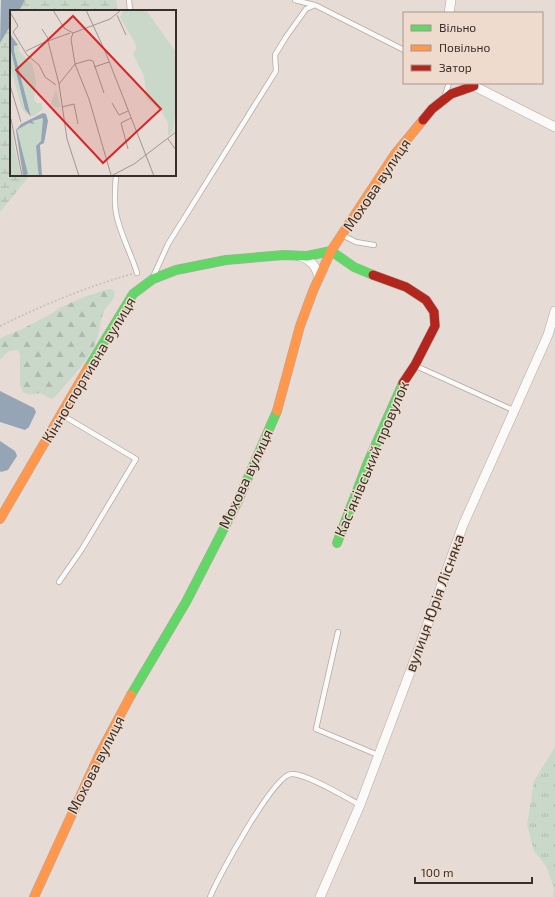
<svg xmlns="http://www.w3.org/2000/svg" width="555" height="897" font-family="'Exo 2',sans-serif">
  <defs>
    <pattern id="grass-tufts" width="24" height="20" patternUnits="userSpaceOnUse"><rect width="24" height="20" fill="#c9d8c9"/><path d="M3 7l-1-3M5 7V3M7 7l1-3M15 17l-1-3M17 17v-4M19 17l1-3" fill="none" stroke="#adbaad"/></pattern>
    <pattern id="forest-firs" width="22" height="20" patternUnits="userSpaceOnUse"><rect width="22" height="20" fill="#c9d8c9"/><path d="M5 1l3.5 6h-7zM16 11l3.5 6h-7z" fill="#adbaad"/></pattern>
    <pattern id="wetland-marsh" width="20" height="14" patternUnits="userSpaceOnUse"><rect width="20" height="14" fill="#c9d8c9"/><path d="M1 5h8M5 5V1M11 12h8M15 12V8" fill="none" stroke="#adbaad"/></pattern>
  </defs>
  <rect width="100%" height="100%" fill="#e7dcd5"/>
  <path fill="url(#grass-tufts)" d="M555,747V897H553L554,888L546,866L534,851L527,825L534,781Z"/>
  <path fill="url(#forest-firs)" d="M109,289L114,290C117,299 108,304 104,311C100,319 100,334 95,344C88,361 67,383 54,398L51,399L40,393L28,395L23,392L20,385V354L17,350C8,350 5,354 0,360V338L22,329L51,314L59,308L84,297Z"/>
  <path fill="url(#wetland-marsh)" d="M25,0H116L118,11H19Z
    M11,25V175H30L0,212V43Z"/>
  <path fill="#95a5b5" d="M1,0H25L19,11H11V25L0,43Z
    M0,391L34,408L36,412L29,427L25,430L0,422Z
    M0,441L15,451L17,456L8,470L1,472L0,471Z"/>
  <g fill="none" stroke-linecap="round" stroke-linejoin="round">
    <g stroke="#b2aaa4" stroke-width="6">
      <path id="lane" d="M129,0L130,11
        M295,0L314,5
        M445,95L449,83
        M116,175C115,187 114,201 116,213C120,234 131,253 137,273
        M344,236L356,242L374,245
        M154,275L168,244L276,71L275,55L286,37L306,9L315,5L404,50
        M416,366L513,410
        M59,582L82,549L136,459L62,415
        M338,632L316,729L378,755
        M210,897C218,877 273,776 291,774C304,772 347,798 360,805"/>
    </g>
    <g stroke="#b2aaa4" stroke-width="10">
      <path id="street" d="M449,13L451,0
        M474,86L555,127
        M300,256C311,260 316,266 319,277
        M320,897L360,805L419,648L463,525L548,335L555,311"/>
    </g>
    <g stroke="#b2aaa4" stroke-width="10">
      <path id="fast" d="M88,368L133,294L153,279L176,270L226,260L284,255L307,256L331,251L354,267L373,275
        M337,543L368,462L403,383
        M131,695L186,602L237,503L277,411"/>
    </g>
    <g stroke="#b2aaa4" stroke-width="10">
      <path id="slow" d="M277,411L300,326L313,291L331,251L395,154L423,120
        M0,519L88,368
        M34,897L100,753L131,695"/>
    </g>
    <g stroke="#b2aaa4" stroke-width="10">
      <path id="jam" d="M423,120L432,109L451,94L474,86L472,83
        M373,275L406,287L426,300L434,312L435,326L415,365L403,383"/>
    </g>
    <path stroke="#c1beba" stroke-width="1.5" stroke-dasharray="2 2" stroke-linecap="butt" d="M0,326C43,305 86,287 132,274"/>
    <use href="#lane" stroke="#fbfaf9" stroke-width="4.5"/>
    <use href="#street" stroke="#fbfaf9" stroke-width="9"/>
    <use href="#fast" stroke="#63d668" stroke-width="9"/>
    <use href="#slow" stroke="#ff974d" stroke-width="9"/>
    <use href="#jam" stroke="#b3261e" stroke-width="9"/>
  </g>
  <g text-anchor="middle" stroke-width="3" stroke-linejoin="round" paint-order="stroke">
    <g font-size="15" fill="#372f2a" stroke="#efdbcd">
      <text transform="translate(377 185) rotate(-56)" y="5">Мохова вулиця</text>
      <text transform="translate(89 370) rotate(-59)" y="5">Кінноспортивна вулиця</text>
      <text transform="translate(372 459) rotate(-67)" y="5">Касʼянівський провулок</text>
      <text transform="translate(246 479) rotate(-65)" y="5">Мохова вулиця</text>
      <text transform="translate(435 603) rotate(-70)" y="5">вулиця Юрія Лісняка</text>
      <text transform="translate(96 765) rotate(-63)" y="5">Мохова вулиця</text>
    </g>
  </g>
  <g transform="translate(10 10)">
    <rect width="166" height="166" fill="#e7dcd5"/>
    <path d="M113,0H136L166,42V95L163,121L158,126V113L152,102L137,89L134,66L123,44L126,39L125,33L110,7Z" fill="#c9d8c9"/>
    <path d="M46,79L50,96L46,98L41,94L38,102Z" fill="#c9d8c9"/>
    <path d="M8,35L9,41L22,54L26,72L24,89L26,93H31L33,99L24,106H21L15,88L4,41L3,36ZM0,37L15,99L19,106L12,99L0,56ZM33,108L31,131L26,136L29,166H18L7,120L19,113L25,114L22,111L27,109Z" fill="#c9d8c9"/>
    <path d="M0,109L4,135L11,166H0Z" fill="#c9d8c9"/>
    <path d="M0,24L8,35L4,36V41L21,107L15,99L0,37ZM33,103L36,104L38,111L34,133L30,135L32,166H29L28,159L26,136L31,131L33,108L22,111L25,114L19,113L7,120L18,164L13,166L6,120L11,114Z" fill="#95a5b5"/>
    <path fill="none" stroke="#a19791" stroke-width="1" d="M43,0L54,18L63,23L61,29L65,54L79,89L101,165M76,0L95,41L144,166M0,2L8,16L3,22L17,45L29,55L35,67L46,75M107,5L116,25M63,23L100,9L111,0M16,41L39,30L32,19M84,57L99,52M49,74L38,31L60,23M0,75L11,112M102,93L109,105L118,101M52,97L64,94L68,114M1,109L12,166M158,129L166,140M118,139L111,113L121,108M69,166L57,129L49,74L65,54L79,50L83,51L94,83M101,166L124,154L166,122"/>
    <path fill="#d62828" fill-opacity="0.15" stroke="#d62828" stroke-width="2" d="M63,6L151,99L93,153L6,60Z"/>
    <rect width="166" height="166" fill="none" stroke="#372f2a" stroke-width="2"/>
  </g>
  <rect x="403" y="12" width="140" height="72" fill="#efdbcd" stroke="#a5968c"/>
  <rect x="411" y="25" width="20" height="6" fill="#63d668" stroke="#a5968c"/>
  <text x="439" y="32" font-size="12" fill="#372f2a">Вільно</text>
  <rect x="411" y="45" width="20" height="6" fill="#ff974d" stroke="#a5968c"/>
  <text x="439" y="52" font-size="12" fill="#372f2a">Повільно</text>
  <rect x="411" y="65" width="20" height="6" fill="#b3261e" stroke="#a5968c"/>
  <text x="439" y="72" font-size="12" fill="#372f2a">Затор</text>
  <path d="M415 877v6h117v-6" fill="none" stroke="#372f2a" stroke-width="2"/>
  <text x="421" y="877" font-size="12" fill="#372f2a" stroke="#efdbcd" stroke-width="3" paint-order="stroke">100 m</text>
</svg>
